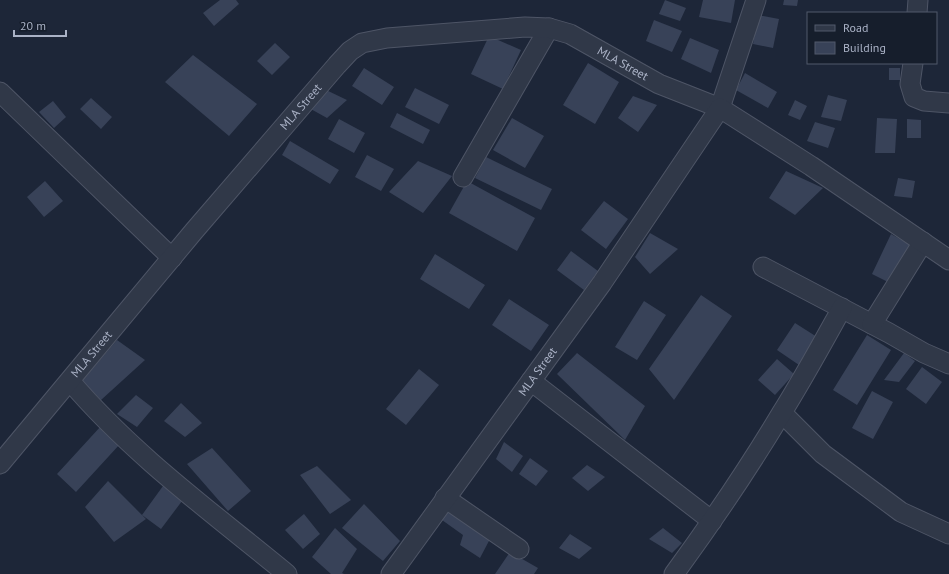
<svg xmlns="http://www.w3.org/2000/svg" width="949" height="574" font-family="'PT Sans',sans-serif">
  <rect width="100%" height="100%" fill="#1d2638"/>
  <path fill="#384258" d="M220,0H236L239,4L214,26L203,13Z
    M665,0L686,8L680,21L659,14Z
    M703,0H735L731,23L699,17Z
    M784,0H798L797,6L783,5Z
    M758,15L779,19L773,48L753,44Z
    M654,20L682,31L672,52L646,41Z
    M489,36L521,50L503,89L471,74Z
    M690,38L719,50L711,73L681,59Z
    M275,43L290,57L272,75L257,61Z
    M193,55L257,104L229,136L165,82Z
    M588,63L619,82L595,124L563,105Z
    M364,68L394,87L382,105L352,86Z
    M889,68H900V80H889Z
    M745,73L777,92L768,108L736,90Z
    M415,88L449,105L439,124L405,107Z
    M324,89L347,100L327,118L309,108Z
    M828,95L847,100L841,121L821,117Z
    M633,96L657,105L638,132L618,118Z
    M91,98L112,117L101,129L80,109Z
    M795,100L807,106L800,120L788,115Z
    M53,101L66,117L54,128L39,112Z
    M397,113L430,130L423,144L390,127Z
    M512,118L544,136L525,168L493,150Z
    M877,118L897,119L895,153H875Z
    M339,119L365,133L354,153L328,139Z
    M907,119L921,120V138H907Z
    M815,122L835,128L828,148L807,141Z
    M290,141L339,170L330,184L282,155Z
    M367,155L394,169L381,191L355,177Z
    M486,157L552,189L541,210L475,178Z
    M418,161L452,176L423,213L389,192Z
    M786,171L823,188L795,215L769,198Z
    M898,178L915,181L912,198L894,196Z
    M45,181L63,201L44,217L27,197Z
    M467,181L535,218L517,251L449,213Z
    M604,201L628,219L606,249L581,230Z
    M650,233L678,249L650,274L635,257Z
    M891,234L914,247L896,286L872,274Z
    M571,251L598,271L584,290L557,270Z
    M435,254L485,285L469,309L420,279Z
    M701,295L732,316L674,400L649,369Z
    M509,299L549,325L531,351L492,325Z
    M644,301L666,315L637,360L615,347Z
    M795,323L817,337L799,365L777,350Z
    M867,335L891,350L857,405L833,390Z
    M117,340L145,360L101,400L82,381Z
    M577,353L645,406L625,440L557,374Z
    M904,353L915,361L899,382L884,380Z
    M777,359L794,374L775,395L758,380Z
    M922,367L942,382L926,404L906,389Z
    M419,369L439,385L406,425L386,409Z
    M872,391L893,402L873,439L852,428Z
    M136,395L153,408L137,427L117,414Z
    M181,403L202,423L185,437L164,421Z
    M101,426L120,444L76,492L57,474Z
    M504,442L523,456L512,472L496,459Z
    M212,448L251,491L228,511L187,464Z
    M530,458L548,471L536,486L519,474Z
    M587,465L605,477L588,491L572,478Z
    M317,466L351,500L330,514L300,475Z
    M108,481L146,519L114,542L85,507Z
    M163,486L182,501L161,529L142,515Z
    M364,504L400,541L383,561L342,528Z
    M449,509L490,539L480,558L460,545L463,535L442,520Z
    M304,514L320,534L303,549L285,530Z
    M335,528L357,549L342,573L344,574H331L312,557Z
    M663,528L682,543L672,553L649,539Z
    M570,534L592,548L579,559L559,548Z
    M510,552L538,568L534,574H495Z"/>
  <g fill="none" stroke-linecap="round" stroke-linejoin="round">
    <g stroke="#4e5566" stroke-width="21">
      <g id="street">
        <path d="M917,13L918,0"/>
        <path d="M913,63L910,84L914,97L924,101L949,103"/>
        <path d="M0,92L172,258"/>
        <path d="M463,177L549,28"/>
        <path d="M763,267L889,333L924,353L949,364"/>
        <path d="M872,324L923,242"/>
        <path d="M70,381C133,455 213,513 287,574"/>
        <path d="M531,381L712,521"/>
        <path d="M782,413L823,454L901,512L949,534"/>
        <path id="s1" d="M0,464L194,231L337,65L350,51L362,43L387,38L525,27L549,28L570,34L659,84L720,108L756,0"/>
        <path d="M445,498L519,549"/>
        <path id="s2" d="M391,574L602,283L720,108L811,166L949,260"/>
        <path d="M674,574C712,522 748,469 781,414C803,379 822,344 842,308"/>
      </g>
    </g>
    <use href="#street" stroke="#303848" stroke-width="19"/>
  </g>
  <g text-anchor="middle" stroke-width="3" stroke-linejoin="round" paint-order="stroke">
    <g font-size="12" fill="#aab2c6" stroke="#161e2c">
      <text dy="4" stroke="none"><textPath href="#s1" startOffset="826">MLA Street</textPath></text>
      <text dy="4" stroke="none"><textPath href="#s1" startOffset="467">MLA Street</textPath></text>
      <text dy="4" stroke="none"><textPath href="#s1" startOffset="143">MLA Street</textPath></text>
      <text dy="4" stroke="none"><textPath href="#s2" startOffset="250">MLA Street</textPath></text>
    </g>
  </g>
  <rect x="807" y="12" width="130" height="52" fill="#161e2c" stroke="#51596a"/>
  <rect x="815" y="25" width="20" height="6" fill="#303848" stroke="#51596a"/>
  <text x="843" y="32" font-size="12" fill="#aab2c6">Road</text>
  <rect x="815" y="42" width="20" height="12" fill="#384258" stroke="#51596a"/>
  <text x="843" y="52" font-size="12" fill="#aab2c6">Building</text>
  <path d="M14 30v6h52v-6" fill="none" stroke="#aab2c6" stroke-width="2"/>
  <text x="20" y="30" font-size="12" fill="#aab2c6" stroke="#161e2c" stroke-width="3" paint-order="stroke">20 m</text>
</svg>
